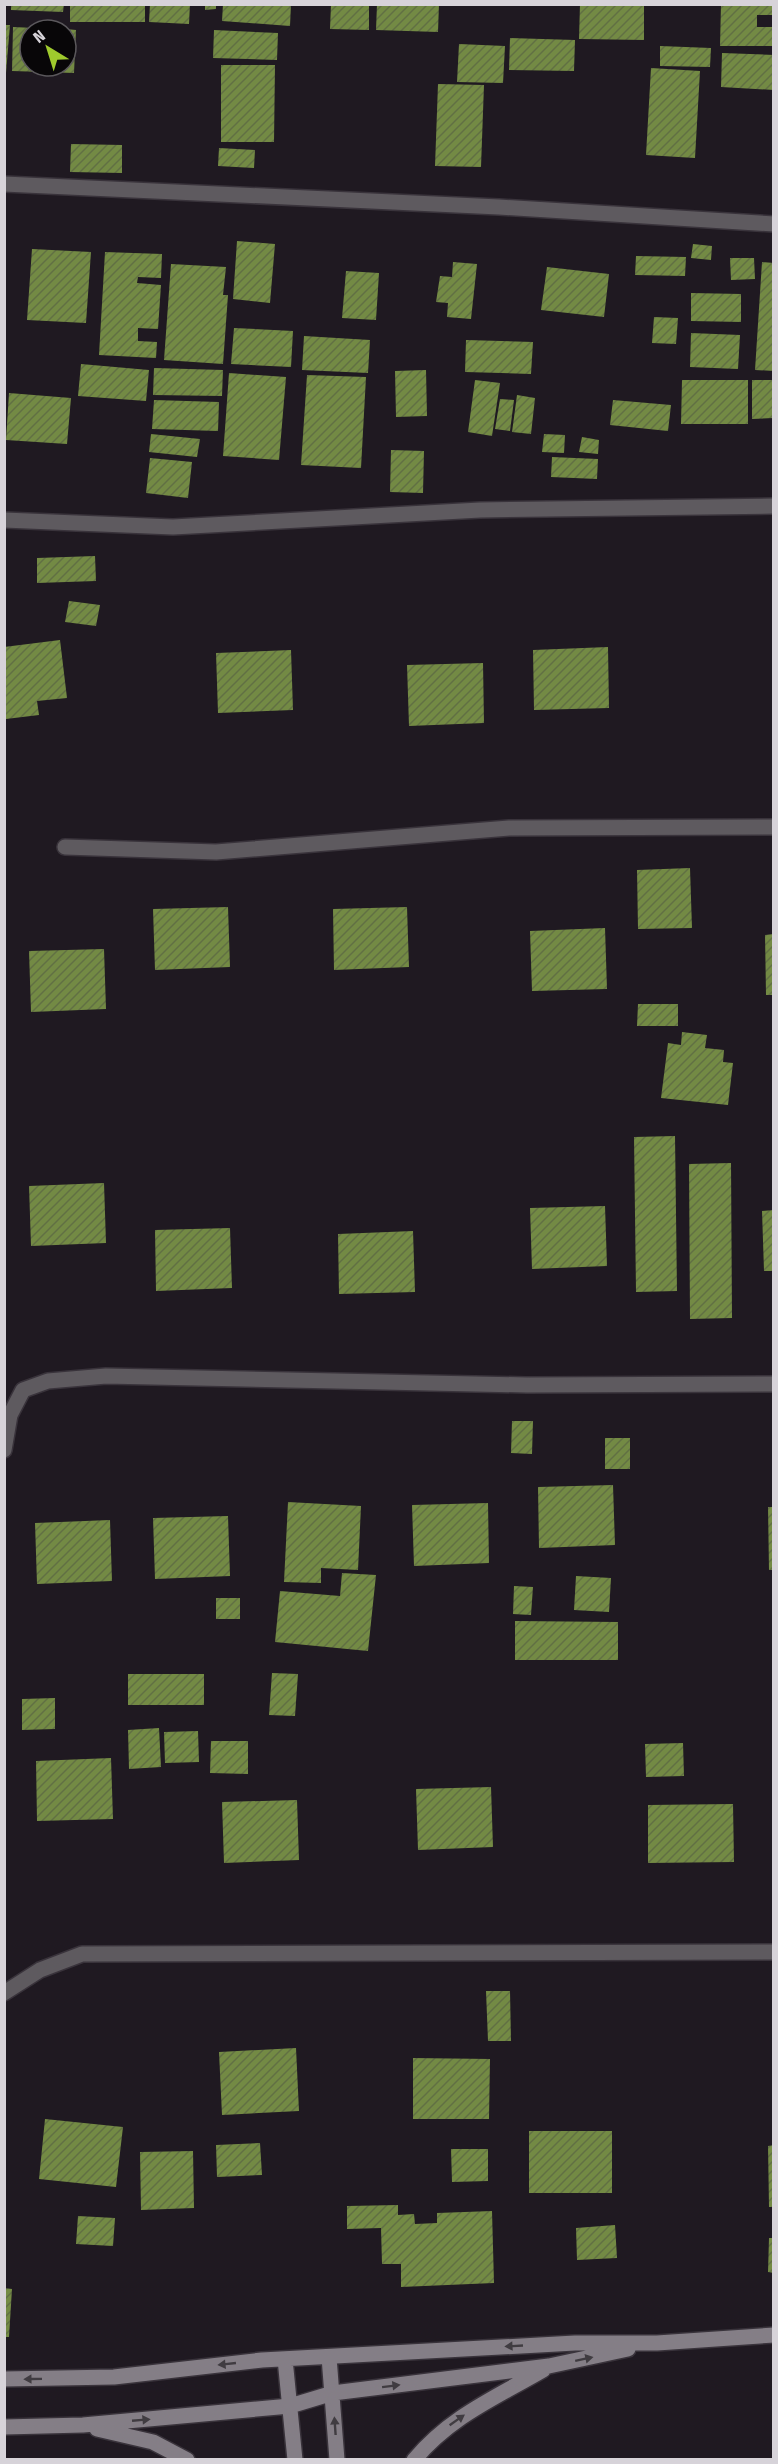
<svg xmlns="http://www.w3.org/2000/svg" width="778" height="2464" font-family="'Fira Sans Condensed',sans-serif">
  <defs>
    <pattern id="building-hatch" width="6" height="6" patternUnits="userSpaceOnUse" patternTransform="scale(1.5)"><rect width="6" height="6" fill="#738a44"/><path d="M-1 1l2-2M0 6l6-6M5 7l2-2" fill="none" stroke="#617043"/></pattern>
  </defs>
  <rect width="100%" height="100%" fill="#1f1921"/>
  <path fill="url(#building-hatch)" d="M11,4H64L63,12L11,10Z
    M70,4H145V22H70Z
    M150,4H190L189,24L149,22Z
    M205,4H216V9L205,10Z
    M223,4H291L290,26L222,21Z
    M331,4H369V30L330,29Z
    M377,4H439L438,32L376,30Z
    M580,4H644V40L579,39Z
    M721,4H774V15H757V27H774V46H720Z
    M4,25H10L6,73H4Z
    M13,27L35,28L30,30V66H66V29L76,30L74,73L12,71Z
    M214,30L278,33L277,60L213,58Z
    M510,38L575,40L574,71L509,70Z
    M459,44L505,46L503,83L457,82Z
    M660,46L711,48L710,67L660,66Z
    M722,53L774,55V90L721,87Z
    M221,65H275L274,142H221Z
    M651,68L700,71L695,158L646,155Z
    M438,84L484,85L481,167L435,166Z
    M71,144L122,145V173L70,172Z
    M219,148L255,150L254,168L218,166Z
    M237,241L275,244L270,303L233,299Z
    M693,244L712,246L711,260L691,258Z
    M32,249L91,252L86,323L27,320Z
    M105,252L162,254L161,278L138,277L137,283L161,285L158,329L138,328V341L157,342L156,358L99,355Z
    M636,256L686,257L685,276L635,275Z
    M730,258H754L755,279L731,280Z
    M453,262L477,264L471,319L447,317L448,303L436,302L440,276L452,277Z
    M762,262L774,263V371L755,370Z
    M171,264L226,267L223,295H228L223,364L164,360Z
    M547,267L609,274L604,317L541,310Z
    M346,271L379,273L376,320L342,318Z
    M691,293L741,294V322L691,321Z
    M654,317L678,318L676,344L652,343Z
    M234,328L293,331L291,367L231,364Z
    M691,333L740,335L738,369L690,367Z
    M304,336L370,340L368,373L302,370Z
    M466,340L533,342L531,374L465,372Z
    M81,364L149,370L146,401L78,396Z
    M154,368L223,370L222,396L153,395Z
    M426,370L427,416L396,417L395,371Z
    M229,373L286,377L279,460L223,456Z
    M307,375L366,377L361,468L301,465Z
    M475,380L500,383L492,436L468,432Z
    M682,380H748V424H681Z
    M752,380H774V418L752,419Z
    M9,393L71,398L67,444L6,440Z
    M517,395L535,398L531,434L512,432Z
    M500,399L514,400L510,431L495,429Z
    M154,400L219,402L218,431L152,429Z
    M613,400L671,405L668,431L610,425Z
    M151,434L200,439L197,457L149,452Z
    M544,434L565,435L564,453L542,452Z
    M582,437L599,440L598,454L579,452Z
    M391,450L424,451L423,493L390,492Z
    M552,457L598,459L597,479L551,477Z
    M150,458L192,462L188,498L146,493Z
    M95,556L96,581L37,583V558Z
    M69,601L100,605L96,626L65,622Z
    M60,640L67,698L37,701L39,715L6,719L4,647Z
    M608,647L609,708L534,710L533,650Z
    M291,650L293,710L218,713L216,653Z
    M483,663L484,723L409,726L407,665Z
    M690,868L692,928L638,929L637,870Z
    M228,907L230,967L155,970L153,909Z
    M407,907L409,967L334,970L333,909Z
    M605,928L607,989L532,991L530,931Z
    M774,934V995H766L765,935Z
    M104,949L106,1009L31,1012L29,951Z
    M638,1004H678V1026H637Z
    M682,1032L707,1035L705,1048L724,1050L723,1062L733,1063L728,1105L661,1098L668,1043L681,1045Z
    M675,1136L677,1291L636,1292L634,1137Z
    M731,1163L732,1318L690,1319L689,1164Z
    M104,1183L106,1243L31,1246L29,1186Z
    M605,1206L607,1266L532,1269L530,1208Z
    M774,1210V1271H764L762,1211Z
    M230,1228L232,1288L156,1291L155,1230Z
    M413,1231L415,1292L339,1294L338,1234Z
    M512,1421H533L532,1454L511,1453Z
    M605,1438H630V1469H605Z
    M613,1485L615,1545L539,1548L538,1487Z
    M288,1502L361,1506L358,1570L321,1568V1583L284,1582Z
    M488,1503L489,1563L414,1566L412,1505Z
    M768,1507H774V1570H769Z
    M228,1516L230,1576L155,1579L153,1518Z
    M110,1520L112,1581L37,1584L35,1523Z
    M342,1573L376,1575L368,1651L275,1642L280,1591L340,1596Z
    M576,1576L611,1578L609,1612L574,1610Z
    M514,1586L533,1587L531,1615L513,1614Z
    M216,1598H240V1619H216Z
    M515,1621L618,1622V1660H515Z
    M272,1673L298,1674L295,1716L269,1715Z
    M128,1674H204V1705H128Z
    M55,1698V1729L22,1730V1699Z
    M159,1728L161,1767L129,1769L128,1730Z
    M198,1731L199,1762L165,1763L164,1732Z
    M211,1741H248V1774L210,1773Z
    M683,1743L684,1776L646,1777L645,1744Z
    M111,1758L113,1819L37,1821L36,1761Z
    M491,1787L493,1847L418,1850L416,1789Z
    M297,1800L299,1860L224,1863L222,1802Z
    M733,1804L734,1862L648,1863V1805Z
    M486,1991H510L511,2041H488Z
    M296,2048L299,2111L222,2115L219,2052Z
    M413,2058L490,2059L489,2119H413Z
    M45,2119L123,2127L116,2187L39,2179Z
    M529,2131H612V2193H529Z
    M260,2143L262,2175L217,2177L216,2145Z
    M774,2145V2207H769L768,2146Z
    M451,2149H488V2181L452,2182Z
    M193,2151L194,2208L141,2210L140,2152Z
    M398,2205V2215L414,2214L415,2224L437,2223V2213L492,2211L494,2283L401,2287V2264H382L381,2228L347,2229V2206Z
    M78,2216L115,2218L113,2246L76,2244Z
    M615,2225L617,2258L577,2260L576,2228Z
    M769,2238H774V2273L768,2272Z
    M4,2288L12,2289L9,2337H4Z"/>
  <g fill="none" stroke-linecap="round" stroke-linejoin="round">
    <g stroke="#39333b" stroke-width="18">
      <path id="street" d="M4,184L499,207L774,224
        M4,520L173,527L480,510L774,506
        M65,847L216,852L509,828L774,827
        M4,1450L10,1415L23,1390L48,1381L106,1376L527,1385L774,1384
        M4,1993L40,1970L82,1954L774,1952"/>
    </g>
    <g stroke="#39333b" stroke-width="18">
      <path id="secondary" d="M329,2357L337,2460
        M285,2359L295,2460
        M4,2379L114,2377L262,2360L575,2343H657L774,2335
        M4,2427L83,2425L290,2406L333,2393L549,2366L628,2349
        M97,2429L153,2442L187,2460
        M414,2460C451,2416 495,2398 543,2370"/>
    </g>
    <use href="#street" stroke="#5e5a5f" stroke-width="15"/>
    <use href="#secondary" stroke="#847e86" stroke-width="15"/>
  </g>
  <defs><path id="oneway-solid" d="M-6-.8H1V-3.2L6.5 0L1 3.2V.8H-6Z" transform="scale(1.5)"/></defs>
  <g fill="#403c41">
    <use href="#oneway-solid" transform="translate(514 2346) rotate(177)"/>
    <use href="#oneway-solid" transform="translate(584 2359) rotate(-12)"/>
    <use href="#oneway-solid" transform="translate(227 2364) rotate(174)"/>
    <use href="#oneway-solid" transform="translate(33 2379) rotate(179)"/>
    <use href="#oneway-solid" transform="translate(391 2386) rotate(-7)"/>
    <use href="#oneway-solid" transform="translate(141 2420) rotate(-5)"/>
    <use href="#oneway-solid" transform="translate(457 2420) rotate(-35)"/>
    <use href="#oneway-solid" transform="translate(335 2426) rotate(-94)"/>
  </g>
  <rect width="778" height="2464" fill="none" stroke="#d7d3d9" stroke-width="12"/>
  <g transform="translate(48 48) rotate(322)"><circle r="28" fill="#080608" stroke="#5b585c" stroke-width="1.5"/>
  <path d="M0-4.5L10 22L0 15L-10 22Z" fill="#9fca2d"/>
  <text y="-9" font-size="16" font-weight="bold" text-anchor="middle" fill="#d7d3d9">N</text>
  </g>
</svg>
